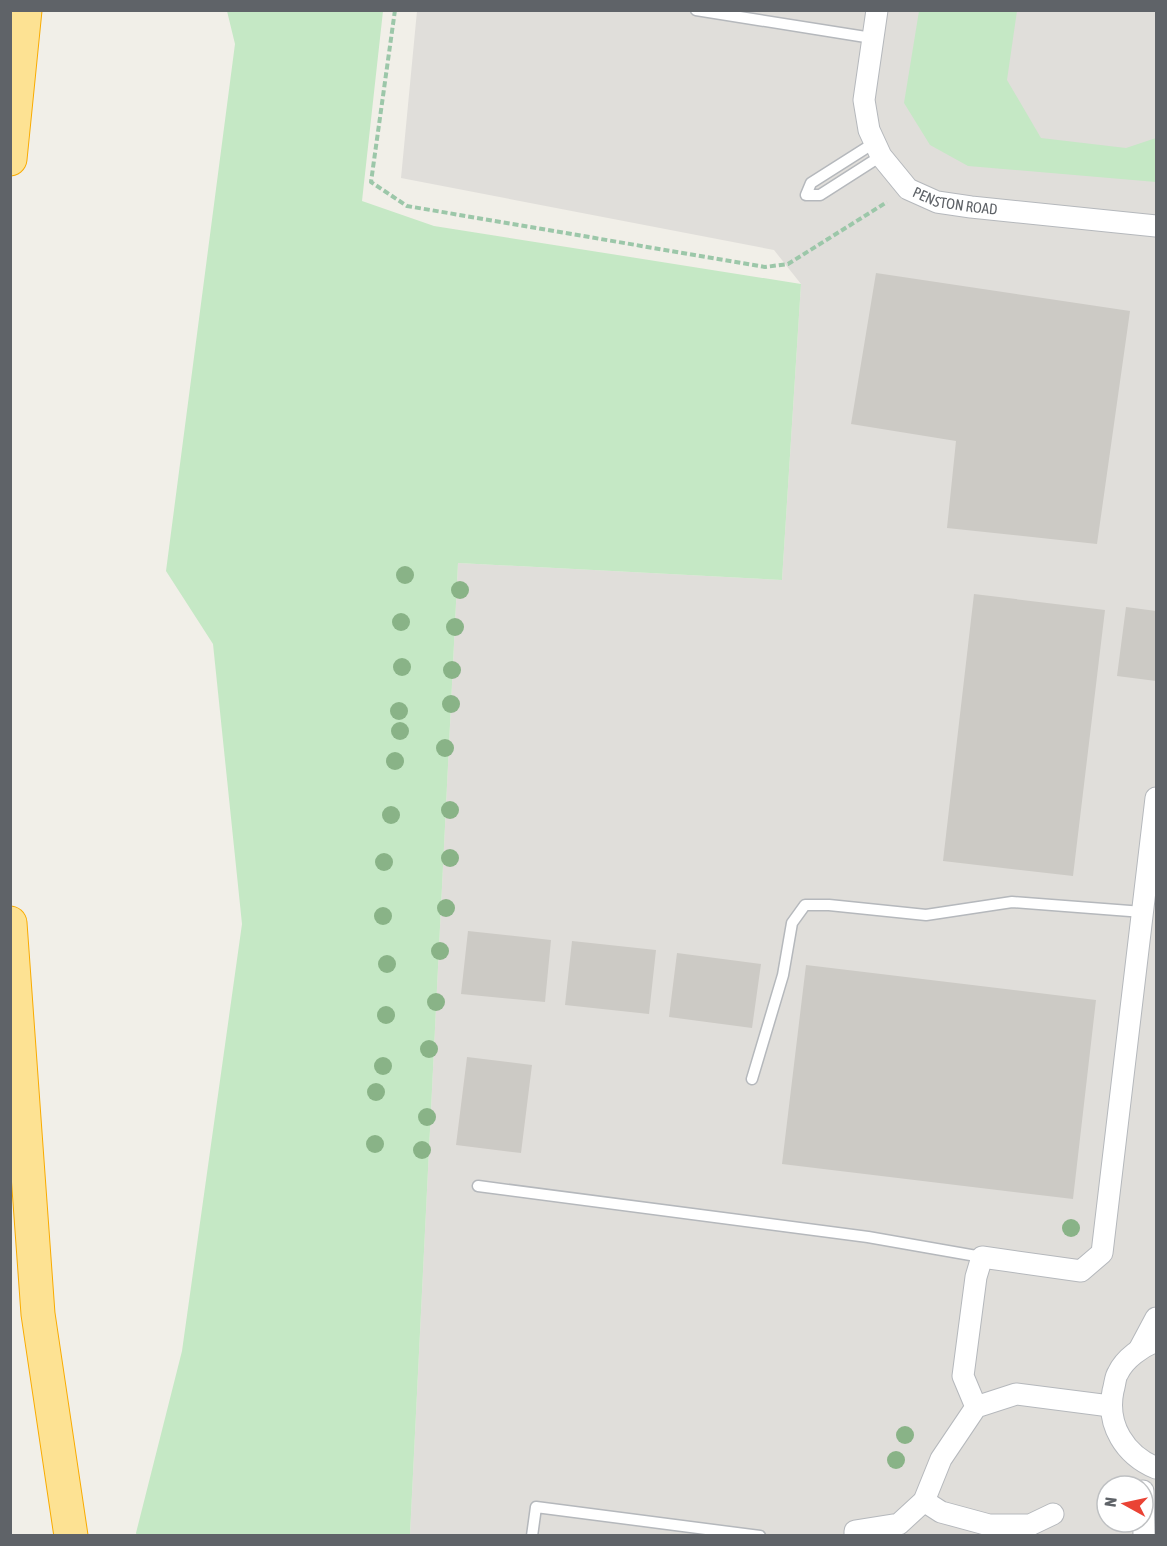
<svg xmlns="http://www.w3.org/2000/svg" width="1167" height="1546" font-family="'Asap Condensed',sans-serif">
  <rect width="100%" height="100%" fill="#f1efe8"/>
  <path fill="#e0deda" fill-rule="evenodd" d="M417,11H1156V1535H410L458,563L782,580L801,284L774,250L401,178ZM1107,1486H1143V1522H1107Z"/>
  <path fill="#c5e8c5" d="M227,11H383L362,201L434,226L801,284L782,580L458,563L410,1535L137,1536L136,1533L182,1351L242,924L213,644L166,571L235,44Z
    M919,11H1017L1007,80L1041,138L1126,148L1156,138V182L968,166L930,145L904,103Z"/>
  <path fill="#cccac5" d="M876,273L1130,311L1097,544L947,528L956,441L851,424Z
    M974,594L1105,610L1073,876L943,861Z
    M1126,607L1156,611V681L1117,676Z
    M468,931L551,940L545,1002L461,994Z
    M572,941L656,950L649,1014L565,1005Z
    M677,953L761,964L752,1028L669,1017Z
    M806,965L1096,1000L1073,1199L782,1164Z
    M467,1057L532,1065L521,1153L456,1145Z"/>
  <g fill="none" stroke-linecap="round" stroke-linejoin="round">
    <g stroke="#b5b8bc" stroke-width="13">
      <path id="service" d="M696,10L872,38
        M874,143L811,183L806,195H820L881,156
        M752,1079L783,975L792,923L805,905H829L926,915L1012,902L1143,912
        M478,1186L868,1237L982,1257
        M532,1536L536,1507L760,1536"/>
    </g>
    <g stroke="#b5b8bc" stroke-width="23">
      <g id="minor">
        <path id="s1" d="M877,10L864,100L869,130L881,156L908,189L937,202L971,207L1156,226"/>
        <path d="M1156,1341C1142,1347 1125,1358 1118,1373C1115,1377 1115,1385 1113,1391C1106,1425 1125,1455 1156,1468"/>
        <path d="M1140,1348L1156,1318"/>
        <path d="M976,1407L963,1376L976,1277L982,1257L1081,1271L1102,1253L1156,798"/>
        <path d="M1143,1491L1144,1536"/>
        <path d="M924,1501L941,1512L989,1525H1030L1053,1514"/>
        <path d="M855,1536V1531L899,1524L924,1501L941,1459L976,1407L1016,1394L1110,1406"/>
      </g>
    </g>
    <g stroke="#f9ab00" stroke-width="35">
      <path id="motorway" d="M10,159L25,10
        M10,923L38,1314L71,1536"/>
    </g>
    <path stroke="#9cc7a9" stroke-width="4" stroke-dasharray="6 3" stroke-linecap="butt" d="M395,10L371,182L407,206L765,267L788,264L887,202"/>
    <use href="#service" stroke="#fff" stroke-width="10"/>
    <use href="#minor" stroke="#fff" stroke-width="21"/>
    <use href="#motorway" stroke="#fde293" stroke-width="33"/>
  </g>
  <g fill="#89b387">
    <circle cx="405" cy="575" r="9"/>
    <circle cx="460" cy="590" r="9"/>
    <circle cx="401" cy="622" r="9"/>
    <circle cx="455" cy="627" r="9"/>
    <circle cx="402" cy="667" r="9"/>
    <circle cx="452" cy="670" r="9"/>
    <circle cx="451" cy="704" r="9"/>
    <circle cx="399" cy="711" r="9"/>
    <circle cx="400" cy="731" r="9"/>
    <circle cx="445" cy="748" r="9"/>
    <circle cx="395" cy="761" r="9"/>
    <circle cx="450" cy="810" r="9"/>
    <circle cx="391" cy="815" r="9"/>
    <circle cx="450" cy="858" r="9"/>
    <circle cx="384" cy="862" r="9"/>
    <circle cx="446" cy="908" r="9"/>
    <circle cx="383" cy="916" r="9"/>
    <circle cx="440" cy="951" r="9"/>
    <circle cx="387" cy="964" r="9"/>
    <circle cx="436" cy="1002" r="9"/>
    <circle cx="386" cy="1015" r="9"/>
    <circle cx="429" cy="1049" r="9"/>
    <circle cx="383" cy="1066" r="9"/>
    <circle cx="376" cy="1092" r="9"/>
    <circle cx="427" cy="1117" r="9"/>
    <circle cx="375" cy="1144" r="9"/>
    <circle cx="422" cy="1150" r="9"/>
    <circle cx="1071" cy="1228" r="9"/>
    <circle cx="905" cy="1435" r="9"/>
    <circle cx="896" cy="1460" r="9"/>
  </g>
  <g text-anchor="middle" stroke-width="4.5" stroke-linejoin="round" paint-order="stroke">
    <g font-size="15" fill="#5f6368" stroke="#fff">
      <text dy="5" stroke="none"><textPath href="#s1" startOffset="242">PENSTON ROAD</textPath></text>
    </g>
  </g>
  <rect width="1167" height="1546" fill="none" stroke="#5f6368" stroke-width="24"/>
  <g transform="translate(1125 1504) rotate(278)"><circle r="28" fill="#ffffff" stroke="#bfc1c3" stroke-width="1.5"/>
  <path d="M0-4.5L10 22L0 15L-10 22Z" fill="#ea4335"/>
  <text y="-9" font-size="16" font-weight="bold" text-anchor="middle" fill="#5f6368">N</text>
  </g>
</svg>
